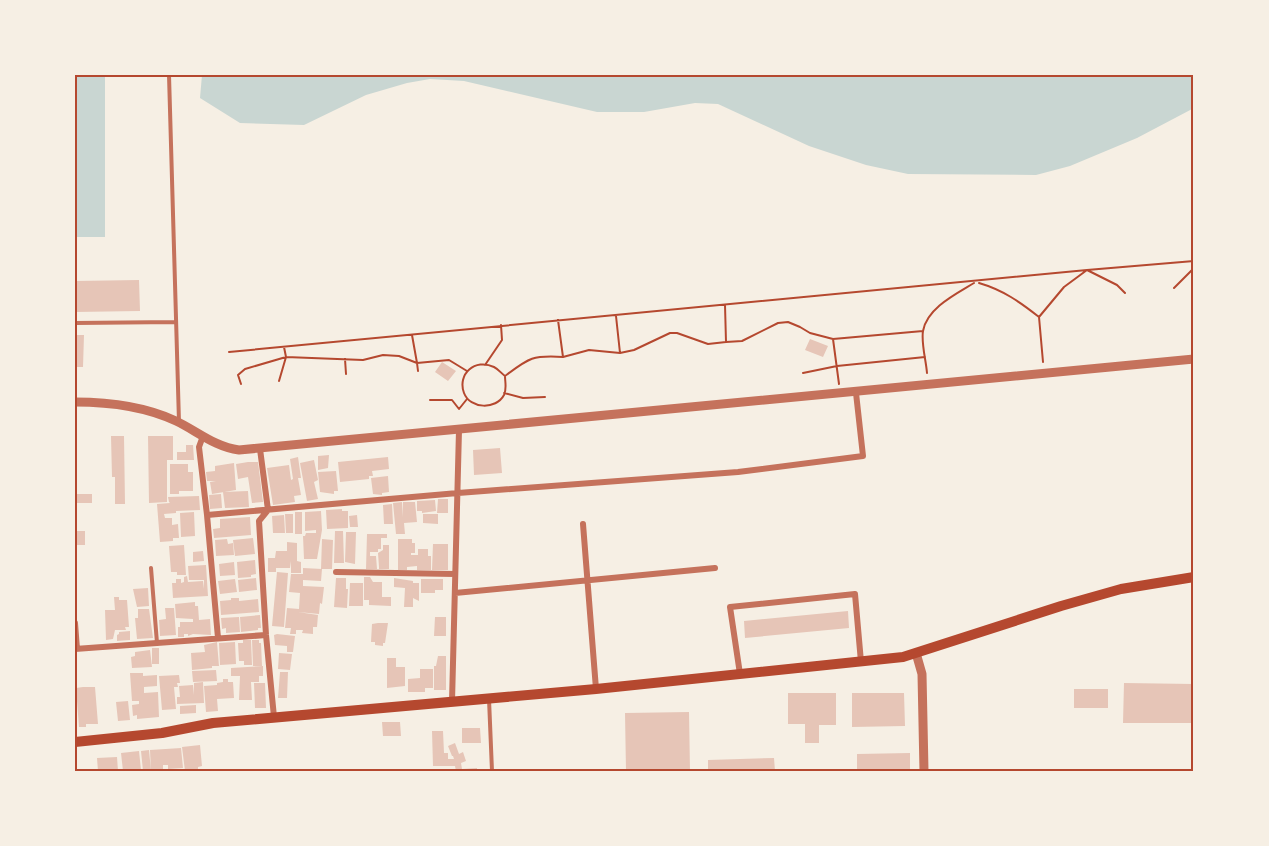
<svg xmlns="http://www.w3.org/2000/svg" width="1269" height="846" font-family="Figtree,sans-serif">
  <rect width="100%" height="100%" fill="#f6efe4"/>
  <path fill="#c9d6d2" d="M75,75H105V237H75Z
    M202,75H1194V108L1137,138L1070,166L1036,175L908,174L866,165L809,146L718,104L695,103L644,112H597L464,81L430,79L407,83L366,95L304,125L240,123L200,98Z"/>
  <path fill="#e6c5b7" d="M139,280L140,311L75,312V281Z
    M75,335H84L83,367H75Z
    M810,339L828,346L823,357L805,350Z
    M442,362L456,371L448,381L435,372Z
    M111,436H124L125,504H115V477H112Z
    M148,436H173V460H167V502L149,503Z
    M186,445H193L194,460H177V452H186Z
    M500,448L502,473L474,475L473,450Z
    M329,455L328,468L318,470V456Z
    M298,457L301,478H298L301,495L294,496L295,502L273,505L267,468L289,465L291,480L293,479L290,459Z
    M388,457L389,469L372,471L373,476H369V479L340,482L338,462Z
    M314,460L318,480L314,482L318,499L307,501L300,463Z
    M248,462H258L263,502L252,503L248,477L238,479L236,464Z
    M234,463L236,490L212,494L210,482L216,481H207L206,472L215,471V466Z
    M170,464H188V472H193V491H179V494H170Z
    M336,471L338,491H334V494L320,492L318,472Z
    M388,476L389,492L382,493V495L373,494L371,478Z
    M248,491L249,507L225,508L223,492Z
    M75,494H92V503H77Z
    M221,494L222,508L210,509L209,495Z
    M199,496L200,510L176,511V513L164,514L165,518H172V525L178,524L179,538H173V541L160,542L157,504L170,503L169,502L168,497Z
    M438,499H448V513H437Z
    M435,500L436,511L422,513V511H417V501Z
    M402,502L403,517V502H415L417,522L404,523L405,534H396L393,503Z
    M392,504L393,524H384L383,505Z
    M342,509V511H348V528L327,529L326,510Z
    M321,511L322,530L317,559H304L303,536H305L306,533H316V530L305,531V512Z
    M194,512L195,536L181,537L180,513Z
    M295,512H302V534H295Z
    M285,514H293V533H286Z
    M423,514H438V524L423,523Z
    M284,515L285,533H273L272,516Z
    M357,515L358,527H350L349,516Z
    M250,517L251,535L214,538L213,529L220,528V519Z
    M75,531H85V545H75Z
    M335,531H343L344,563H334Z
    M346,532H356L355,564L345,562Z
    M367,534H387V538H381V549H378V552H370V556H376L377,569H366Z
    M253,538L255,554L235,556L233,540Z
    M227,539L228,544L233,543L234,555L216,556L215,540Z
    M322,539L333,540L332,569H321Z
    M398,539H412V543H415V553H411V555H418V549H428V556H431V570H417V566L407,567V570H398Z
    M287,542L297,543V561L301,562V573H291V561L290,568H276V572H268V558H275L276,551H287Z
    M433,544H448V570H432Z
    M184,545L186,575H177V572H171L169,546Z
    M383,545H389V569H379V567L378,553L383,550Z
    M203,551L204,561L193,562V552Z
    M255,560L256,574L251,575V577L238,578L237,562Z
    M234,562L235,575L220,576L219,564Z
    M206,565L208,596L173,598L172,583H176V579H181V583L184,582V577L187,576L188,582L203,581L204,589V580H189L188,566Z
    M303,568L322,569L321,581L303,580V586L324,587L322,604L320,603L319,614L298,612L318,615L317,627H313V634L302,633L303,630H296V634H290L291,628H285L287,608L299,609L300,593L289,592L291,574H303Z
    M277,572L288,573L284,627L272,626Z
    M364,577H370L373,582H382V597H391V606L369,605V600H364Z
    M256,578L257,590L239,592L238,580Z
    M336,578H346V589H348L347,608L334,607Z
    M394,578L413,581V583H419V601L413,598V607H404L405,588L394,587Z
    M235,579L237,592L220,594L218,581Z
    M421,579H443V590H435V593H421Z
    M350,583H363V606H349Z
    M148,588L149,606L137,607L133,589Z
    M114,597H119V600H127L129,627H125L126,630H115L113,639L106,640L105,610H115Z
    M231,598H239V601L258,599L259,612L221,615L220,601L231,600Z
    M195,602V606H198L199,620L210,619L211,635L193,634L188,636V634H184V637H178V627H180V622H193V619L176,618L175,604Z
    M165,608H174L176,635L160,636L159,620L166,619Z
    M138,609H149L153,638L137,639L135,618H138Z
    M848,611L849,628L745,638L744,621Z
    M260,615L261,628H258V630L241,632L240,617Z
    M239,617L240,632L226,633V628L222,629L221,618Z
    M435,617H446V636H434Z
    M378,623H388L385,643H383V646L375,645V642H371L372,624Z
    M130,631V640L117,641V635L119,634V632Z
    M277,634L295,636L293,652H287V646L275,645L274,635Z
    M243,640H251L252,665H244V661H239L238,643H243Z
    M252,640H259V643H261L262,666H253Z
    M217,642L219,666H212V668L192,670L191,653L205,652L204,645Z
    M235,642L236,664L220,665L219,643Z
    M152,648H159V664H152Z
    M150,650L152,667L132,668L131,657L135,656V652Z
    M279,653L292,654L290,670L278,669Z
    M438,656H446V690H434V666H436Z
    M387,658H396V667H405V686L387,688Z
    M263,666V676H259V682H251L252,700H239L240,676H231V668Z
    M420,669H433V688H425V692H408V679L420,678Z
    M216,670L217,681L193,682L192,671Z
    M280,672H288L287,698H278Z
    M130,673H143V676L157,675V686L144,687V693L158,692L159,717L137,719V715L133,716L132,705L139,704V701H132Z
    M179,675L180,683H177L178,687H174L176,709L162,710L159,676Z
    M223,679H228V682H233L234,698L217,699L218,711L206,712L204,686L217,685V683L223,682Z
    M203,682L204,703L177,704V697H180L179,686L193,685L194,695V683Z
    M254,683H265L266,708H255Z
    M1124,683L1194,684V723H1123Z
    M83,687H95L98,724H86V727H79L76,688Z
    M1074,689H1108V708H1074Z
    M788,693H836V725H819V743H805V724H788Z
    M852,693H904L905,726L852,727Z
    M128,701L130,720L118,721L116,702Z
    M196,705V713L180,714V706Z
    M689,712L690,771H626L625,713Z
    M382,722H400L401,736H383Z
    M462,728H480L481,743H462Z
    M432,731H443L444,753H448V759H454L453,756H452L448,746L455,743L459,754L463,752L466,761L461,763L462,769L477,768V771H456L455,766H433Z
    M200,745L202,766L198,767V771H185L182,747Z
    M181,748L183,768L168,769V765H163V771H151L150,750Z
    M149,750L151,771H143L141,751Z
    M139,751L141,770L123,771L121,753Z
    M910,753V771H857V754Z
    M117,757L118,771H98L97,758Z
    M774,758L775,771H708V760Z"/>
  <g fill="none" stroke-linecap="round" stroke-linejoin="round">
    <path stroke="#b5482f" stroke-width="2" d="M979,283C1003,290 1020,302 1039,317L1064,287L1087,270L1117,285L1125,293
      M1174,288L1194,268
      M725,305L726,342L742,341L778,323L788,322L800,327L810,333L833,339
      M616,316L620,353L634,350L670,333H677L708,344L726,342
      M1039,317L1043,362
      M558,320L563,357L589,350L620,353
      M412,335L417,363L449,360L467,371
      M284,347L286,357L363,360L383,355L399,356L417,363L418,371
      M229,352L1087,270L1194,261
      M345,359L346,374
      M485,365L502,340L501,325
      M803,373L837,366L925,357
      M927,373C926,360 921,343 923,331C927,308 956,294 974,283
      M505,376C505,382 507,389 504,395C496,410 470,409 464,393C457,374 475,358 494,367C498,369 501,373 505,376C529,358 532,355 563,357
      M279,381L286,357
      M241,384L238,375L245,369L286,357
      M839,384L833,339L923,331
      M504,393L523,398L545,397
      M430,400H452L459,409L467,399"/>
    <path stroke="#c5725c" stroke-width="4" d="M169,75L179,422
      M75,323L176,322
      M151,568L157,643
      M489,699L492,771"/>
    <path stroke="#c5725c" stroke-width="6" d="M203,436L199,447L207,515
      M260,449L268,510L259,521L266,635L274,717
      M583,524L596,689
      M336,572L455,574
      M455,593L715,568
      M75,623L77,649
      M218,638L207,515L458,493L738,472L863,456L856,393
      M75,649L266,635
      M740,674L730,607L855,594L861,662
      M452,702L459,430"/>
    <path stroke="#c5725c" stroke-width="9" d="M75,402C109,402 144,406 176,421C197,431 215,447 239,450L1194,359
      M916,653L922,674L924,771"/>
    <path stroke="#b5482f" stroke-width="10" d="M75,742L162,733L213,723L596,689L903,657L1061,606L1121,589L1194,577"/>
  </g>
  <rect width="1269" height="846" fill="none" stroke="#f6efe4" stroke-width="153"/>
  <rect x="76" y="76" width="1116" height="694" fill="none" stroke="#b5482f" stroke-width="2"/>
</svg>
